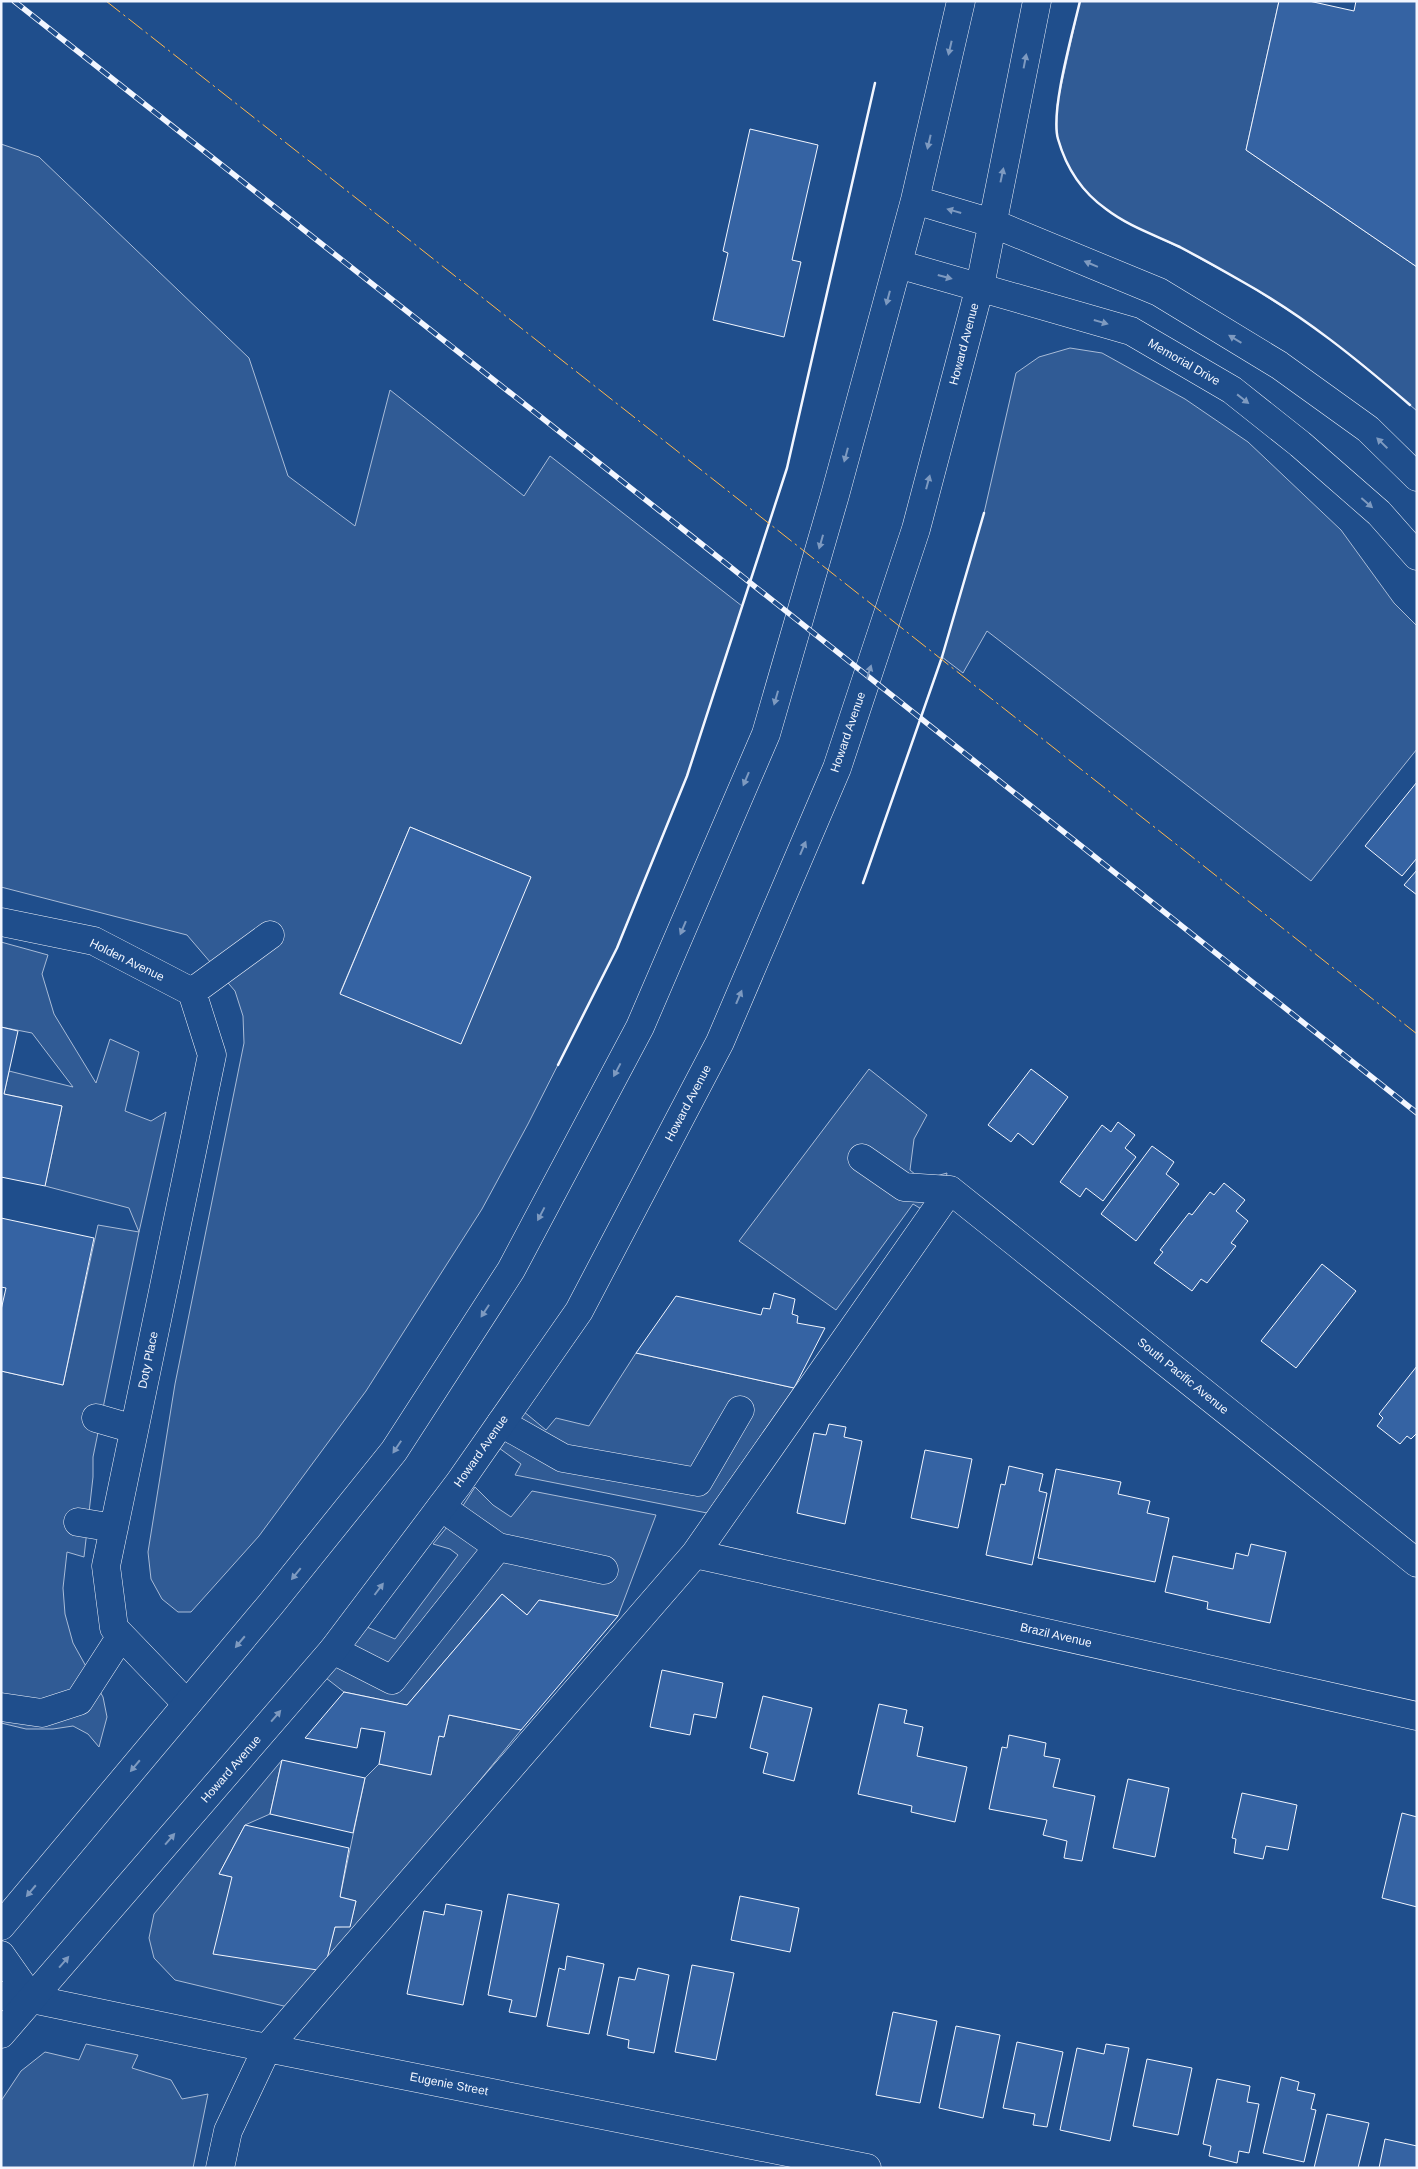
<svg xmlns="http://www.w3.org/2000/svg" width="1418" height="2169" font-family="Arial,sans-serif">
  <rect width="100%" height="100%" fill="#1f4e8c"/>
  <path fill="#305b95" stroke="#a8bbd7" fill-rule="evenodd" d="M1080,1H1279L1246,150L1417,267V411L1362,364L1308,323L1245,283L1180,248L1125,222L1105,209L1084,190L1067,164L1057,136V105Z
    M1,144L39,157L249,358L288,476L355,526L390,390L524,496L550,456L742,606L687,776L617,948L528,1124L482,1209L366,1391L259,1536L191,1612H178L162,1599L151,1579L148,1552L175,1384L244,1043L243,1016L235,991L187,935L1,887ZM410,827L531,877L340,993Z
    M1070,348L1102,353L1185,399L1248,442L1341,530L1394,603L1417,626V749L1311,881L987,631L963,673L942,657L984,513L1016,373L1039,357Z
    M1,942L48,955L42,974L54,1014L96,1083L110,1039L139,1052L125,1111L151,1121L166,1112L139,1232L93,1457V1477L84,1557L67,1552L63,1588L65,1614L73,1643L103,1697L107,1717L99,1747L88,1734L73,1726L53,1729H26L1,1723V1371L63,1385L98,1225L139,1232L129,1208L45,1186L62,1106L4,1094L9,1071L73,1087L32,1033L1,1027Z
    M869,1069L927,1115L914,1139L910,1170L922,1180L947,1173L942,1202L923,1210L913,1204L836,1310L739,1241Z
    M636,1353L794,1388L707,1513L515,1475L521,1464L499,1448L523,1411L546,1430L556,1418L589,1426Z
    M475,1487L493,1505L511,1517L532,1491L656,1515L618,1616L540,1600L527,1615L502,1594L407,1705L344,1692L326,1678L367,1627L395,1639L458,1555L450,1549L433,1544L457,1515Z
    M449,1715L521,1730L324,1971L288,2007L175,1980L154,1958L149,1938L154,1914L282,1760L270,1814L245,1825L219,1874L232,1877L323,1970L335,1927L350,1926L356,1901L340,1897L365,1778L379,1764L431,1774L439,1736L444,1737Z
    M86,2044L138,2055L132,2068L171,2080L182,2099L208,2094L193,2168H1V2101L21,2071L45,2052L79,2060Z"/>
  <path fill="#3563a3" stroke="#f2f6ff" d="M1279,1H1309L1354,11L1356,1H1417V267L1246,150Z
    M750,129L818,145L792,260L801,262L784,337L713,320L728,253L723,251Z
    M1417,782V858L1402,876L1365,846Z
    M410,827L531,877L461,1044L340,994Z
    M1417,870V895L1404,885Z
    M1,1027L18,1031L4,1094L62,1106L45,1186L1,1177Z
    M1031,1069L1068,1097L1033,1145L1018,1133L1011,1142L988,1125Z
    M1118,1122L1135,1135L1125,1148L1136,1157L1103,1201L1086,1188L1080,1197L1060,1182L1102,1125L1111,1132Z
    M1152,1146L1174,1162L1166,1174L1179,1184L1136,1241L1101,1214Z
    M1224,1183L1245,1200L1236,1211L1248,1221L1231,1243L1236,1246L1207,1283L1201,1279L1192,1291L1154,1263L1163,1252L1160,1250L1189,1213L1192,1215L1210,1192L1214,1195Z
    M1,1218L94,1238L63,1385L1,1371V1310L6,1288L1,1287Z
    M1322,1264L1356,1291L1296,1368L1261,1341Z
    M774,1293L795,1299L792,1314L798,1316L797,1323L825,1328L794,1388L636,1353L676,1296L761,1315L763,1308L770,1309Z
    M1417,1366V1433L1411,1439L1407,1436L1400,1444L1377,1426L1383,1418L1379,1414Z
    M829,1424L846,1427L844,1437L862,1441L845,1524L797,1513L814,1433L826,1435Z
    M925,1450L972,1459L958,1528L911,1518Z
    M1009,1466L1043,1474L1039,1491L1047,1493L1032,1565L986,1555L1001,1484L1005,1485Z
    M1056,1469L1121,1482L1118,1494L1150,1501L1147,1513L1169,1518L1155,1582L1038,1558Z
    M1251,1544L1286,1552L1270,1623L1207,1609L1208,1602L1165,1592L1173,1556L1233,1569L1236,1553L1248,1556Z
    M502,1594L527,1615L539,1600L618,1616L521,1730L449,1715L444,1737L439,1736L431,1775L379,1764L385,1732L361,1728L357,1748L305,1738L344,1692L407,1705Z
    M662,1670L723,1683L716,1718L694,1714L690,1735L650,1727Z
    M763,1696L812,1708L794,1781L763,1773L768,1753L750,1748Z
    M879,1704L907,1710L904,1723L923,1727L917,1756L967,1767L955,1822L911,1812L912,1806L858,1794Z
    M1009,1735L1046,1743L1044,1756L1060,1759L1053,1787L1095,1796L1082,1861L1064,1858L1067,1841L1043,1835L1047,1820L989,1809L1002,1747L1007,1748Z
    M282,1760L365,1778L353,1833L270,1814Z
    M1128,1779L1169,1788L1155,1857L1113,1848Z
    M1242,1793L1297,1805L1288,1850L1266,1846L1263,1859L1234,1853L1236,1839L1232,1838Z
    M1402,1813L1417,1817V1907L1382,1898Z
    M245,1825L349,1848L340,1897L356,1901L350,1927H335L324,1971L213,1954L232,1877L219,1874Z
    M508,1894L559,1904L536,2017L509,2012L512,2000L488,1995Z
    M740,1896L799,1908L790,1952L731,1940Z
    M446,1904L482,1911L463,2005L407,1994L424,1911L444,1915Z
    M567,1956L604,1964L589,2034L547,2026L559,1968L565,1970Z
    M692,1965L734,1973L716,2060L675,2052Z
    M638,1968L669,1975L654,2053L628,2048L629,2040L607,2035L619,1977L635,1980Z
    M893,2012L937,2021L920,2103L876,2095Z
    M956,2026L1000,2035L983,2118L939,2108Z
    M1017,2042L1063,2052L1047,2127L1033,2125L1035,2114L1003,2108Z
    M1106,2044L1129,2048L1110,2141L1060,2130L1077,2048L1104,2054Z
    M1147,2059L1192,2068L1178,2135L1133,2126Z
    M1281,2077L1299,2082L1297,2090L1315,2094L1311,2109L1316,2110L1304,2162L1263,2153Z
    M1217,2079L1250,2086L1247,2102L1259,2104L1249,2153L1239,2151L1237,2163L1209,2156L1211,2146L1203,2144Z
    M1327,2114L1369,2123L1358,2168H1314Z
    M1385,2139L1417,2146V2168H1379Z"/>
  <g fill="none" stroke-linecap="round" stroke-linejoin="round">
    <g stroke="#f2f6ff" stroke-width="29">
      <path id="minor" d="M1,922L94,941L192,992
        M192,992L270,935
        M862,1158L904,1187L950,1190
        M950,1190L1417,1563
        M96,1418L134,1429
        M501,1423L563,1458L698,1482L740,1410
        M441,1507L498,1547L604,1570
        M78,1522L114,1528
        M695,1554L1417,1716
        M333,1650L392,1680L498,1547
        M187,1704L114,1628L106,1566L212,1055L192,992
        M1,1707L42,1713L79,1701L121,1636
        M1,1955L32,1999
        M1,1996L32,1999L267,2048L867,2168
        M220,2168L228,2131L267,2048L695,1554L950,1190"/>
    </g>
    <g stroke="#f2f6ff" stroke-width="29">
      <path id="major" d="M915,200L992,223L1159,292L1279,365L1368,429L1417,477
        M898,264L1131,331L1232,390L1300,444L1379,513L1417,556
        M1,1926L271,1604L394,1451L511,1270L640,1027L766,734L835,495L915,200L961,1
        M1,2034L333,1650L459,1483L579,1311L720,1042L837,768L916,529L980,286L1037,1"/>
    </g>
    <use href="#minor" stroke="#1f4e8c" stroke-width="28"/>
    <use href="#major" stroke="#1f4e8c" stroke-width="28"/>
    <g stroke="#f2f6ff" stroke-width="5.5">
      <path id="rail" d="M14,1L694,538L1417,1113"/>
    </g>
    <use href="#rail" stroke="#1f4e8c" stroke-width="4" stroke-dasharray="11" stroke-linecap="butt"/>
    <path stroke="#f2f6ff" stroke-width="2.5" d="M1080,1C1073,32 1050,111 1058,139C1066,167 1082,192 1106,209C1128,226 1155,235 1180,247C1201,258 1222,270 1243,282C1304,316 1358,360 1410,405
      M863,883L942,657L984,513
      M558,1065L617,948L687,776L787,468L875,83"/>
    <path stroke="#ffb74d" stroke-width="1" stroke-dasharray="18 4 2.5 4" stroke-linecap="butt" d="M106,1L1417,1034"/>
  </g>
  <defs><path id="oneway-solid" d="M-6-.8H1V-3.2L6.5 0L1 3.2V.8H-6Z" transform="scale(1.25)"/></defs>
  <g fill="#7e9ac0">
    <use href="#oneway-solid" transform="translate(950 48) rotate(103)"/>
    <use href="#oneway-solid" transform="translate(1025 61) rotate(-79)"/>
    <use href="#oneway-solid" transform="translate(929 142) rotate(103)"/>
    <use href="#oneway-solid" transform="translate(1002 175) rotate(-78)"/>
    <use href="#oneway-solid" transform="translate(954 211) rotate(-164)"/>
    <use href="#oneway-solid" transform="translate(1091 264) rotate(-157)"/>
    <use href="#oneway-solid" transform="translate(945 277) rotate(15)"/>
    <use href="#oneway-solid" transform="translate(888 298) rotate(105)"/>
    <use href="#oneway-solid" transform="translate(1101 322) rotate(16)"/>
    <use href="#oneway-solid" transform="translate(1235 339) rotate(-149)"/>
    <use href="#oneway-solid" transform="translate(1243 399) rotate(38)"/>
    <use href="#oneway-solid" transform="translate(1382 443) rotate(-136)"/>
    <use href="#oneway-solid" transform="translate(846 455) rotate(105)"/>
    <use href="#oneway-solid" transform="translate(928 482) rotate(-75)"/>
    <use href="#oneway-solid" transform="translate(1367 503) rotate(41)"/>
    <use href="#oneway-solid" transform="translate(821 542) rotate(106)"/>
    <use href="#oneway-solid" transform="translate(869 672) rotate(-72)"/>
    <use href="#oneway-solid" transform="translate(776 698) rotate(106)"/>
    <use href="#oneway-solid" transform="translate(746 779) rotate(113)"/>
    <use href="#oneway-solid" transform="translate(803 848) rotate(-67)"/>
    <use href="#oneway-solid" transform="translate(683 928) rotate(113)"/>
    <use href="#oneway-solid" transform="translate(739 997) rotate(-67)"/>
    <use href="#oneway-solid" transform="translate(617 1070) rotate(118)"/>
    <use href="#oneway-solid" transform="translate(541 1214) rotate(118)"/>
    <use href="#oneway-solid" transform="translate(485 1311) rotate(123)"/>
    <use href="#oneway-solid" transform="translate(397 1447) rotate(124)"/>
    <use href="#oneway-solid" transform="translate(296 1574) rotate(129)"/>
    <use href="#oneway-solid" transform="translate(379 1589) rotate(-53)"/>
    <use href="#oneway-solid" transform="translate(240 1642) rotate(130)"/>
    <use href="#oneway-solid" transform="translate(276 1716) rotate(-49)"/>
    <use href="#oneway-solid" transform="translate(135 1766) rotate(130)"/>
    <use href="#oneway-solid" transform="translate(170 1839) rotate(-49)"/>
    <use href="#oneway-solid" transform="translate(31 1891) rotate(130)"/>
    <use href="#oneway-solid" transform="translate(64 1962) rotate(-49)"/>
  </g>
  <g text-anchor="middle" stroke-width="4" stroke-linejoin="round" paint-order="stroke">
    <g font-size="12" fill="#f2f6ff" stroke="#1f4e8c">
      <text transform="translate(964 344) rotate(-75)" y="4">Howard Avenue</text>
      <text transform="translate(1184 362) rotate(30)" y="4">Memorial Drive</text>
      <text transform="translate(848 732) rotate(-71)" y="4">Howard Avenue</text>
      <text transform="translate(127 960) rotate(26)" y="4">Holden Avenue</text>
      <text transform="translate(688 1103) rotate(-62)" y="4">Howard Avenue</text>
      <text transform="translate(148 1360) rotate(-78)" y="4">Doty Place</text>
      <text transform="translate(1183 1376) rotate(39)" y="4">South Pacific Avenue</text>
      <text transform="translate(481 1451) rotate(-55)" y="4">Howard Avenue</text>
      <text transform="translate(1056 1635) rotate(13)" y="4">Brazil Avenue</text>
      <text transform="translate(231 1769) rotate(-49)" y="4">Howard Avenue</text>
      <text transform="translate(449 2084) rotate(11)" y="4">Eugenie Street</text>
    </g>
  </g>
  <rect width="1418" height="2169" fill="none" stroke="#f2f6ff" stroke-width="5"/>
</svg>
